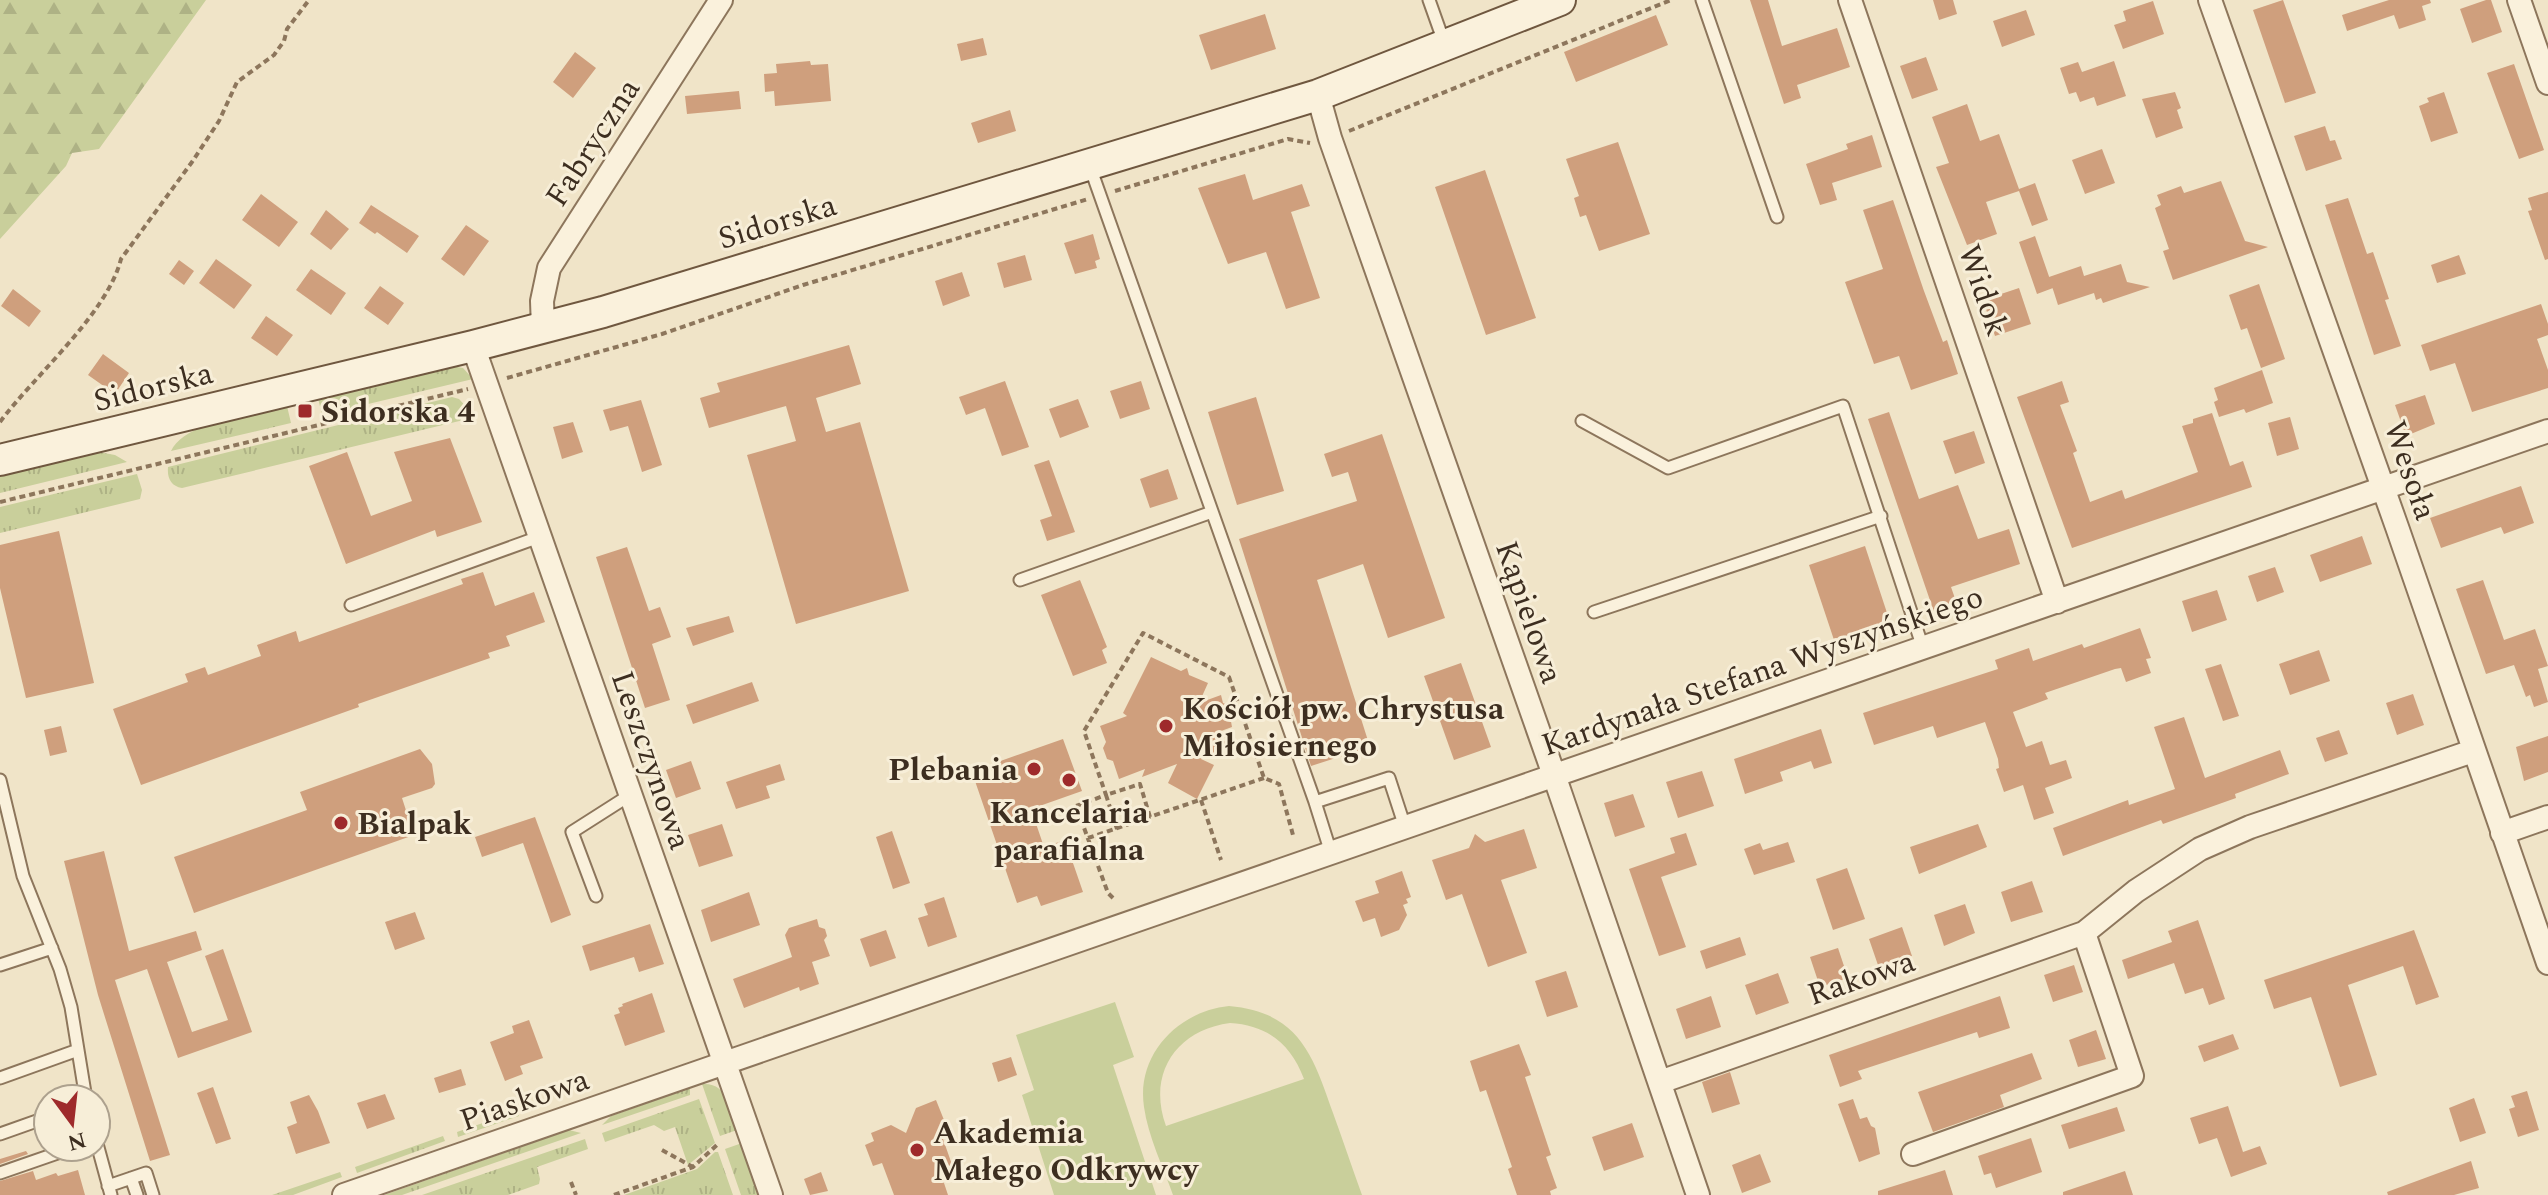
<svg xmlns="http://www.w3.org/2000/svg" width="2548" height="1195" font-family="Spectral,serif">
  <defs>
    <pattern id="grass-tufts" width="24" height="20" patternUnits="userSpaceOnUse" patternTransform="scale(2)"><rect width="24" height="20" fill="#c9cf9b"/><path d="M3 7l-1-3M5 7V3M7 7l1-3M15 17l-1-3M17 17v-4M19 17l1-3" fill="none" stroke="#aeb285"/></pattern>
    <pattern id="forest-firs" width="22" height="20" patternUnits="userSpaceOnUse" patternTransform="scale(2)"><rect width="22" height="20" fill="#c9cf9b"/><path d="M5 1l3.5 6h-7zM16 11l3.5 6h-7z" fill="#aeb285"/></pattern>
  </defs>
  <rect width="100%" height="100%" fill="#f0e4c8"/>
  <path fill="url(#grass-tufts)" d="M451,366L463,368L473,379L322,415L318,398Z
    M452,397L459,399L476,417L182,488C171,486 167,478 168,467Z
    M287,406L291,423L171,451C185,421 256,414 287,406Z
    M98,452L115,455L127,462L0,493V475Z
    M137,474L142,490L140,499L0,533V507Z
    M702,1084C728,1082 731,1110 737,1130L720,1136Z
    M690,1088V1095L602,1125L611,1116Z
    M699,1099L715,1143L688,1165L675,1127L664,1131L654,1125L605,1142L602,1133Z
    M517,1111L519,1116L458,1137L457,1132Z
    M569,1130L581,1133L402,1195H384Z
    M443,1136L445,1141L357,1173L355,1167Z
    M585,1139L588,1149L537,1167L540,1179L539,1184L508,1195H422Z
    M742,1143L761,1195H741L725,1149Z
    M715,1152H718L733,1195H624L697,1169Z
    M340,1172L342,1177L293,1195H272Z"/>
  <path fill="url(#forest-firs)" d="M0,0H206L99,149L72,153L66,166L0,239Z"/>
  <path fill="#c9cf9b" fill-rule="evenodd" d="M1115,1002L1134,1057L1113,1065L1156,1195H1054L1022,1095L1034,1090L1016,1035Z
    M1229,1006C1299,1012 1313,1055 1333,1113C1343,1140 1352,1168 1362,1195H1173C1163,1167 1148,1136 1144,1107C1136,1054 1179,1011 1229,1006ZM1230,1023C1267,1025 1291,1044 1304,1079L1166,1126C1147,1074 1176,1030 1230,1023Z"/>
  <path fill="#cf9f7d" d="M1750,0H1768L1782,46L1837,28L1850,67L1797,85L1801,98L1784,104Z
    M1933,0H1953L1957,14L1939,20Z
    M2283,0L2316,93L2285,103L2253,10Z
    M2389,0H2430L2431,3L2422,6L2426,20L2399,29L2394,15L2347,31L2342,15Z
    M2486,0H2491L2502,32L2472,43L2460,9Z
    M2153,1L2164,34L2123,49L2114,25L2126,21L2123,11Z
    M2026,10L2035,35L2002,47L1993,21Z
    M1265,14L1276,49L1211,70L1199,35Z
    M1656,15L1668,45L1576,82L1564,52Z
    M983,38L987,55L961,61L957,44Z
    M575,52L596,68L573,98L553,82Z
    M1926,57L1938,90L1912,99L1900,66Z
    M810,61L811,65L828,64L831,101L775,106L774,91L765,92L764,74L777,73L776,64Z
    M2114,61L2126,96L2097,106L2094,97L2080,102L2076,92L2069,94L2060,68L2078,62L2082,72Z
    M2514,64L2544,150L2519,159L2487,73Z
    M739,91L741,109L687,114L685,96Z
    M2175,92L2181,108L2177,110L2183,128L2156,138L2142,99Z
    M2444,92L2458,133L2431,142L2419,106L2429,102L2427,98Z
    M1967,104L1980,141L1999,134L2019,189L2035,183L2048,220L2032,226L2019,191L1986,202L1997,234L1967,245L1936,167L1949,163L1932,117Z
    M1010,110L1016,131L978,143L971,123Z
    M2325,126L2330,141L2335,140L2342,159L2306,171L2294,136Z
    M1872,135L1882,167L1832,183L1837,200L1820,205L1806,164L1848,149L1846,144Z
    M1618,142L1650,234L1599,251L1586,215L1580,217L1574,198L1579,196L1566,159Z
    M2102,149L2115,183L2085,194L2072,160Z
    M1485,170L1536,318L1486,335L1435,187Z
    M1245,174L1253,200L1302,184L1310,206L1291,212L1320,298L1286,309L1266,252L1228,264L1198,188Z
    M2221,181L2245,241L2268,247L2173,280L2163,251L2169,249L2155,208L2161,205L2157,195L2181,186L2184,193Z
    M2548,192V259L2545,260L2528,211L2532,210L2528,198Z
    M261,194L298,222L279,247L242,220Z
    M2348,198L2367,254L2373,252L2389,299L2385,300L2401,346L2374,355L2325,205Z
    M1893,200L1924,291L1943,342L1947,340L1958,374L1911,390L1899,356L1874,364L1845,282L1883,269L1863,210Z
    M371,205L419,236L407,253L377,232L375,234L359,223Z
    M326,210L349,229L331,250L310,234Z
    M466,225L489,241L464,276L441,259Z
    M1093,234L1100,259L1095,261L1097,268L1075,274L1064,243Z
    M2035,236L2053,288L2037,294L2019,242Z
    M1025,255L1032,280L1004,288L997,263Z
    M2459,255L2466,274L2437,283L2431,265Z
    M216,259L252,285L234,309L199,283Z
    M179,260L194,271L184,285L169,274Z
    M2121,264L2127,282L2150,287L2103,303L2101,298L2096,300L2094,293L2058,305L2049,277L2081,266L2084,276Z
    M311,269L346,293L331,315L296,290Z
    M962,272L970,296L943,306L935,281Z
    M2259,284L2285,359L2261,368L2247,328L2241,330L2229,295Z
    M380,286L404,303L388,325L364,308Z
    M2019,288L2031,324L1995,336L1983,300Z
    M13,289L41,311L29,327L1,306Z
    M2541,304L2548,324V335L2537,339L2548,370V388L2472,412L2455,363L2430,371L2421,345Z
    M266,316L293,335L277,356L251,338Z
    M849,345L861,384L816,398L826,432L860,422L909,591L796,624L747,455L796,441L786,406L709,428L700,398L720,392L717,383Z
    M103,354L129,373L115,394L88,375Z
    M2262,370L2273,403L2246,413L2244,409L2219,417L2214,402L2218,400L2214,388Z
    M1005,381L1029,447L1002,456L985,408L966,415L959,397Z
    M1141,381L1150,409L1120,419L1110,391Z
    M2062,381L2069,402L2060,405L2077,451L2073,453L2090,502L2122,490L2125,499L2198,472L2182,426L2193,423V419L2212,413L2230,466L2243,461L2252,487L2072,548L2017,397Z
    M2425,395L2435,424L2406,436L2395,405Z
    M1256,397L1284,491L1237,505L1208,412Z
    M1078,399L1089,427L1060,438L1049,409Z
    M641,400L662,465L642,472L628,426L610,431L603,410Z
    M1889,412L1919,499L1958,485L1978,539L2009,529L2020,564L1951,587L1958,607L1935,615L1868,419Z
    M2290,417L2299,449L2277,456L2268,423Z
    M573,422L583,452L562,459L553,427Z
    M1974,431L1985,463L1955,474L1943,441Z
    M1382,434L1445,618L1388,638L1363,564L1317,580L1370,747L1311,766L1239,539L1357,501L1348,472L1332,477L1324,454Z
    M450,438L482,522L437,537L435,530L346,564L309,466L347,452L371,516L412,501L394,452Z
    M1049,460L1075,532L1047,541L1040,520L1052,516L1034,465Z
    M1168,469L1178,499L1150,508L1140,479Z
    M2521,486L2534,523L2504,534L2501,527L2441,548L2430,518Z
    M59,531L94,683L26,698L0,588V545Z
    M2362,536L2372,564L2320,582L2310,555Z
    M1865,546L1890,622L1834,640L1809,565Z
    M627,547L649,611L660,607L671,637L652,644L670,700L645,708L596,557Z
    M2275,567L2284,592L2257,602L2248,576Z
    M483,572L495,606L534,592L545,622L506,636L510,646L488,653L490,658L358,704L359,707L141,785L113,709L188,682L185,674L205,667L208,675L261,656L257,645L296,631L299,642L463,584L461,579Z
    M1080,580L1107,647L1102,650L1107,663L1073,676L1041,595Z
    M2483,580L2504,640L2535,629L2548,666L2538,669L2548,702L2534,707L2530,695L2526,697L2514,665L2486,674L2456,589Z
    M2217,590L2227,620L2192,632L2182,601Z
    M729,616L734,632L693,646L686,628Z
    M2140,628L2151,658L2146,659L2151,673L2126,682L2121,668L2115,669L2045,693L2048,699L2013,712L2026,747L2042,741L2050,765L2066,760L2072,778L2045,788L2054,813L2034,820L2023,785L2004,792L1996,769L1999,768L1998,759L1985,722L1937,738L1933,726L1874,745L1863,713L1998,669L1995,660L2029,648L2033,661L2082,644L2084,648Z
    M2319,650L2330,681L2290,695L2279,664Z
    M1151,657L1181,671L1187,668L1189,675L1208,683L1199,703L1221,695L1223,703L1228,705L1232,727L1213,734L1233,746L1201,759L1214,765L1197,799L1168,783L1177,764L1142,777L1145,769L1119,779L1113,761L1107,759L1103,748L1106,742L1100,726L1127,716L1123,713Z
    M1461,663L1491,747L1454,760L1424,676Z
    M2221,664L2239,716L2223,721L2205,669Z
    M752,682L759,701L693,724L686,705Z
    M2413,694L2424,725L2397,735L2386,703Z
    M2184,717L2205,778L2280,750L2289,774L2235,794L2236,798L2163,824L2161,820L2063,856L2053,828L2128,800L2129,805L2175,789L2154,727Z
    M61,726L67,752L50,756L44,730Z
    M1821,729L1832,763L1814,769L1811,761L1780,772L1783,781L1745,794L1734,759Z
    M2339,730L2348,754L2325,762L2316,738Z
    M2548,736V772L2524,781L2516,747Z
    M1063,739L1082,791L1031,809L1044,847L1065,840L1083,892L1041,906L1037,896L1017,903L975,781L996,774L992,764Z
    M420,749L432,764L435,784L432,788L402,798L414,835L194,913L174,857L307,810L300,792Z
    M691,761L701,789L676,798L666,770Z
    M780,764L785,780L766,786L770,798L736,809L726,782Z
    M1702,771L1714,806L1678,818L1666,782Z
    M1633,794L1645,827L1615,837L1604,803Z
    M535,817L571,915L551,923L523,843L482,857L475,837Z
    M722,824L733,856L699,867L688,835Z
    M1978,824L1987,847L1919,874L1910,847Z
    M1524,829L1537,868L1501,880L1527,953L1488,967L1462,894L1446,900L1432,860L1469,848L1475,834L1485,842Z
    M892,831L910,883L893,889L876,837Z
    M1686,833L1697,865L1661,877L1686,947L1659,956L1629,869L1675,853L1670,838Z
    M1788,842L1795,862L1754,875L1744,849L1760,843L1763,850Z
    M104,851L129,951L196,931L202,950L167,962L192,1032L228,1020L205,956L223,949L252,1032L178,1058L147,969L115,980L170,1155L150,1161L98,995L64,861Z
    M1847,868L1865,919L1833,930L1816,879Z
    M1402,871L1411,897L1406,899L1408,903L1403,905L1407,915L1399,930L1381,937L1375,918L1363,922L1355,901L1379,893L1375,881Z
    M2032,881L2043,912L2011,922L2001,892Z
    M749,892L760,925L711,942L701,910Z
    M944,897L957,937L928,947L918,918L928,915L924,904Z
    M1965,904L1975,933L1944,946L1934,915Z
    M415,912L425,939L395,950L385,922Z
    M817,919L819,927L825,929L827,936L824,940L830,956L812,962L819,984L800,991L799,987L744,1008L733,979L792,957L785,935L789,928Z
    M2198,920L2225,999L2209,1005L2203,988L2185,994L2174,963L2128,979L2122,960L2172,942L2168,931Z
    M650,924L664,964L639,972L634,957L590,971L582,946Z
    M1902,927L1912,956L1879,968L1869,939Z
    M886,930L896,958L870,967L860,939Z
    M2414,930L2439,997L2416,1005L2403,966L2348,985L2377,1075L2340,1087L2311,997L2274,1009L2264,980Z
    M1740,937L1746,955L1706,969L1700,951Z
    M1838,948L1848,978L1820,987L1810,957Z
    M2074,965L2083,992L2053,1002L2044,975Z
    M1566,971L1578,1007L1547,1017L1535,981Z
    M1778,973L1789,1003L1756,1015L1745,985Z
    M652,993L665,1032L625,1046L614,1015L620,1013L618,1008L623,1006L622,1004Z
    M1711,996L1721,1027L1686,1039L1676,1009Z
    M2000,996L2010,1028L1979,1038L1977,1032L1858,1071L1862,1079L1840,1087L1829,1055Z
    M529,1020L543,1058L520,1066L523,1074L505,1081L490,1042L514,1033L512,1026Z
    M2096,1030L2106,1059L2078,1067L2069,1040Z
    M2233,1034L2239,1049L2204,1062L2198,1046Z
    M1519,1044L1531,1075L1525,1077L1551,1155L1546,1157L1557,1188L1550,1191L1551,1195H1517L1508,1169L1512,1167L1486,1090L1480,1092L1470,1061Z
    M2032,1053L2042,1079L2000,1095L2004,1107L1933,1132L1918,1092Z
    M1011,1057L1017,1075L998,1082L992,1063Z
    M461,1069L466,1085L439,1093L434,1078Z
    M1730,1072L1740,1104L1712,1113L1702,1082Z
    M213,1087L231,1139L216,1144L197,1093Z
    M2527,1091L2539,1130L2518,1137L2509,1109L2515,1107L2511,1096Z
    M385,1094L395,1119L367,1129L357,1103Z
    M309,1095L318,1111L330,1143L296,1154L287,1127L297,1123L290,1102Z
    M2474,1098L2486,1133L2460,1142L2449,1108Z
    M1853,1099L1860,1119L1867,1117L1871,1126L1875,1128L1880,1154L1859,1162L1838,1104Z
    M936,1100L948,1130L943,1139L956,1176L943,1180L948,1195H894L882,1163L873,1166L865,1145L874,1141L871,1133L891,1125L906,1133L916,1108Z
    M2228,1106L2243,1152L2260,1146L2267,1164L2231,1177L2217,1138L2199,1144L2190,1118Z
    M2117,1107L2125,1131L2069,1149L2061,1125Z
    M1632,1123L1644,1157L1604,1171L1592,1137Z
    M2031,1138L2042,1172L1996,1188L1991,1173L1984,1175L1978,1156Z
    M26,1151L28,1154L0,1164V1159Z
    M1760,1154L1771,1182L1742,1193L1732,1165Z
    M2471,1161L2479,1188L2454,1195H2388L2387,1192Z
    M78,1170L85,1195H0V1181L33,1171L36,1180L56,1173L58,1176Z
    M1945,1170L1953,1195H1878V1191Z
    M2125,1171L2133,1195H2063V1192Z
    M821,1172L828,1191L810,1195L804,1179Z"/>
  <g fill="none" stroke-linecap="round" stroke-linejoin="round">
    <g stroke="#8d765c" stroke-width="15">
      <path id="lane" d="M1429,0L1445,45
        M1702,0L1777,217
        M1089,164L1315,802
        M1582,421L1668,468L1843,406L1923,648
        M1020,580L1212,512
        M351,605L539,537
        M1594,612L1881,516
        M0,780L23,876L60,969L71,1007L86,1099
        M1331,853L1315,802L1389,778L1405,827
        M596,896L572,832L630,795
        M0,965L52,948
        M0,1078L78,1050
        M0,1134L48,1117
        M96,1140L111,1195
        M0,1173L75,1147
        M131,1178L137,1195
        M108,1186L146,1173L153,1195"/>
    </g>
    <g stroke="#8d765c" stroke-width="26">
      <path id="street" d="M1850,0L2057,602
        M2210,0L2397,527L2548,963
        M2519,0L2548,83
        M1318,95L1330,138L1554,775L1698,1195
        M543,328L542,301L549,268L721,0
        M473,346L771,1195
        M2502,833L2548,817
        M1660,1082L2084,933
        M1913,1154L2132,1076L2084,933L2136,891L2200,849L2250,827L2473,751
        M344,1195L2548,431"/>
    </g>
    <g stroke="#6f573f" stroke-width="34">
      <path id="secondary" d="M0,460L473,346L603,312L1318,95L1560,0"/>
    </g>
    <path stroke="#8d765c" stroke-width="4" stroke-dasharray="6 4" stroke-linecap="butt" d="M1349,131L1671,0
      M1115,191L1288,139L1310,143
      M507,378L662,334L803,285L1088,199
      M0,422C35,375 107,314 121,259L192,162L219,121L237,82L274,55L284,41L287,29L309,0
      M0,502L468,389
      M1201,800L1221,860
      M1117,829L1106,795L1140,784L1150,817
      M1088,838L1264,778
      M1113,898L1108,893L1076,806L1106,795L1084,731L1143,633L1229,677L1264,778L1279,784L1293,835
      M662,1150L693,1167
      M571,1182L576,1195
      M614,1195L693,1167L719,1143"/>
    <use href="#lane" stroke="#faf1dc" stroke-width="11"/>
    <use href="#street" stroke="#faf1dc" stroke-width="22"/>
    <use href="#secondary" stroke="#faf1dc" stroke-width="30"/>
  </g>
  <g fill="#9e2a2b" stroke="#f7eed8" stroke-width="3">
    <rect x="297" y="403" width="16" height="16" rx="4"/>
    <circle cx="1166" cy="726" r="8"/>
    <circle cx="1034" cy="769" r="8"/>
    <circle cx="1069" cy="780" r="8"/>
    <circle cx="341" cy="823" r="8"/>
    <circle cx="917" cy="1150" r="8"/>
  </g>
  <g text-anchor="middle" stroke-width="6" stroke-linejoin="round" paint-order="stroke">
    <g font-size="32" fill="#3d2e20" stroke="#f7eed8">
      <text transform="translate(592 142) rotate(-57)" y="11">Fabryczna</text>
      <text transform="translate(777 221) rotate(-17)" y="11">Sidorska</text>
      <text transform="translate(1984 290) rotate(71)" y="11">Widok</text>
      <text transform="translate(153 386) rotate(-14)" y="11">Sidorska</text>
      <text transform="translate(2411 470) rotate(71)" y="11">Wesoła</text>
      <text transform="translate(1530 612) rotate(71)" y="11">Kąpielowa</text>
      <text transform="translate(1762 670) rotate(-19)" y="11">Kardynała Stefana Wyszyńskiego</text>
      <text transform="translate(652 760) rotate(71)" y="11">Leszczynowa</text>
      <text transform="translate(1861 977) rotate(-19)" y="11">Rakowa</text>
      <text transform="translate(524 1099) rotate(-19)" y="11">Piaskowa</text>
    </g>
    <g font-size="32" font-weight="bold" fill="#3d2e20" stroke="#f7eed8" text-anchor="start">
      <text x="321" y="422">Sidorska 4</text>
      <text x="1182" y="719">Kościół pw. Chrystusa<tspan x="1182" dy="37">Miłosiernego</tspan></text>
      <text x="1018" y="780" text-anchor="end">Plebania</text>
      <text x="1069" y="823" text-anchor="middle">Kancelaria<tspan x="1069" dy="37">parafialna</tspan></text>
      <text x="357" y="834">Bialpak</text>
      <text x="933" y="1143">Akademia<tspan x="933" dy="37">Małego Odkrywcy</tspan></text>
    </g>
  </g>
  <g transform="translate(72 1123) rotate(165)"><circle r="38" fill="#f7eed8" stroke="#ada18e" stroke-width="2"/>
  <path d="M0-6L14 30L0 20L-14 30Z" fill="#9e2a2b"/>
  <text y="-12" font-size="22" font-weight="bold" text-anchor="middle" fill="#3d2e20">N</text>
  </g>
</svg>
